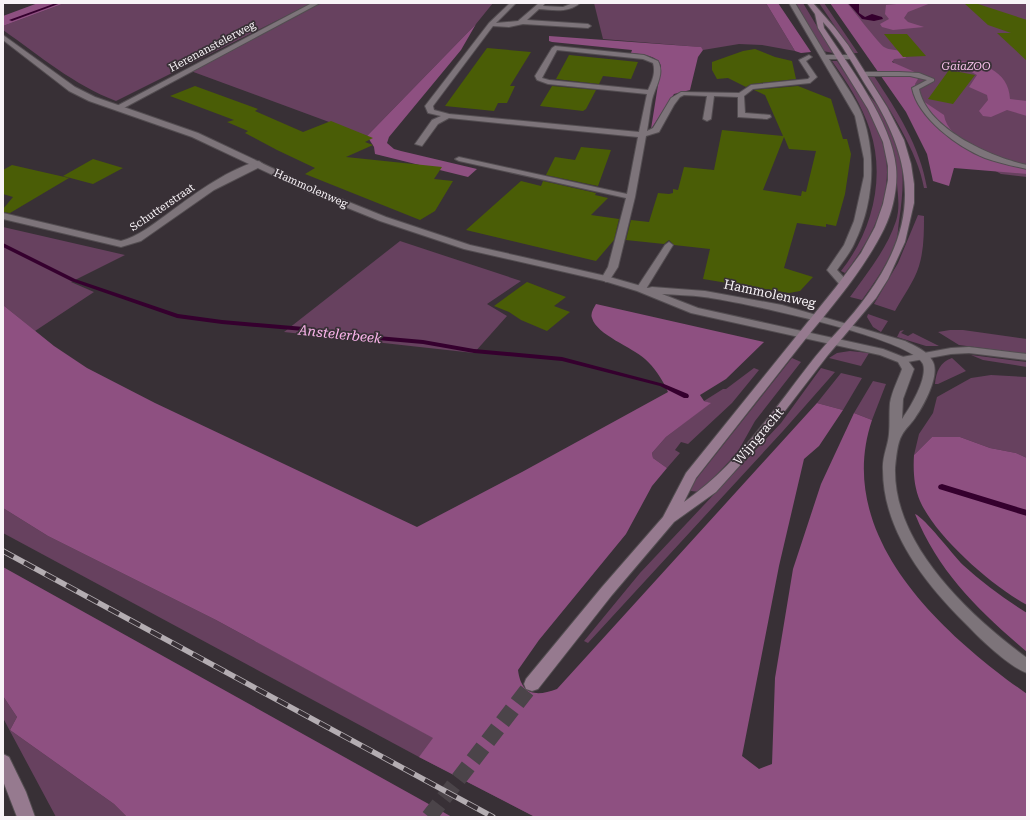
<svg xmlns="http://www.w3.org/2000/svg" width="1030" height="820" font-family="'Roboto Serif',serif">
  <rect width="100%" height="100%" fill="#383036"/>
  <path fill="#67415f" d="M65,3H312L116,101C74,85 40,56 3,30V26Z
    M317,3H493L476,24L367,136L188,70Z
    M594,3H766L795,51L762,45L739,44L703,50L700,47L603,39Z
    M796,3H803L833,53L823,51Z
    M819,3H824L858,53H853Z
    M845,3H1027V177L1001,174L968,156L940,137L904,75Z
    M832,61H837C854,87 879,121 885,152C894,196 871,240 845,273L841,271C872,232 886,178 870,130C862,105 847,82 832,61Z
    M868,76H874C897,111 920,146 927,188H924C918,152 888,106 868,76Z
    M866,95H869C904,136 907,169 899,221C898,228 898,235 896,242C888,263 875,282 862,300L850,297C867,273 887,249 896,221C900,208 898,197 897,184C893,144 886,129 866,95Z
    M918,215L924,216C924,232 924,250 919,266C914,282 903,296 895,311L874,304L898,263Z
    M3,227L125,255L71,282L94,292L35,331L3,305Z
    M400,241L521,281L487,304L507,316L474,353L284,332Z
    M868,314L888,321L881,332L873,327L867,317Z
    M904,330L901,333L908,336L913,333L939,346H926L897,337L900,331Z
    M950,330H963L1027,339V354L959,345L938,332Z
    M850,351L869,353L861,366L829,358L837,353Z
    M971,355L1027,362V367L983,360Z
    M792,358L801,362L755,421L737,453L700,492L691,491L690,487Z
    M952,358L966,371L938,384H935C936,372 940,362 952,358Z
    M754,368L759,370L732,403L688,444L681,442L675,450L680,453L667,468L653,458L652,453L666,437L710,403L704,401L723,389H726Z
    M821,368L835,372L783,431L588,643L584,641L640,573L781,423Z
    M841,373L862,378L843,410L817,403Z
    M991,375L1027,377V458L1016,453L990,448L960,437H932L914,455L919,434L933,413L937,397L971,378Z
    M873,381L886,384L872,420L854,413Z
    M3,508L48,536L216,620L434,738L535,817L419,757L3,533Z
    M3,696L17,717L10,730L114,804L127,817H56L3,718Z"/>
  <path fill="#8e5081" d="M38,3H65L3,26V16Z
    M766,3H778L811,52L801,53L795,51Z
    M830,3H847C853,10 880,45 884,47C892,52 902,47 906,58L894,59L892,62L917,73L918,79L915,84L920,99L944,115C948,144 1003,159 1027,168V174L954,168L949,186L933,181L927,154L906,112Z
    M907,3H931L908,12L904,18L908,22L924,27L893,30L882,27L880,24L889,19L885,14L886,5Z
    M476,24L461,50L389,137L387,143L394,149L401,151L477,169L468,177L375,154L374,147L367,136Z
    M549,36L701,47L703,50L698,57L690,90L674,94L651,129L661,66C658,55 640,54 631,53L632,50L552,42L549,41Z
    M947,61C973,59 1009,67 1010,99L1027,101V116L1007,110L991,117L983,116L979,111L988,100L987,95L969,87L977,75L959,65L945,63Z
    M596,304L764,342L726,379L700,395L704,401L711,403L666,437L652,453L653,458L667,468L652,486L626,534L539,640L518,670C521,695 536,697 557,689L817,403L843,410L819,446L804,459L779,566L742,756L759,769L772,764L775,678L793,569L821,484L854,413L872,420C833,536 942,634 1027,694V817H535L419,757L433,738L216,620L48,536L3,508V305L54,346L87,368L155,403L417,527L522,472L668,392C663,380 654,367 645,359C632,347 597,335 592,318C590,313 594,308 596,304Z
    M932,437H960L990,448L1016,453L1027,458V605C992,586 936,537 920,501C914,487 913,471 914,455Z
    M915,514C925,518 952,554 963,565C983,583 1004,599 1027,613V652C979,611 939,573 915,514Z
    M3,567L452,817H127L114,804L10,730L17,717L3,696Z"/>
  <path fill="#35002e" d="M848,3H859V13L865,17L872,14L882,17L883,19L874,21L862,19Z"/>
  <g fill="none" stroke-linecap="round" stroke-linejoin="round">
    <path fill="#35002e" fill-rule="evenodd" d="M56,3H61L12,21L9,20Z
      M3,243L75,279L178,314L222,320L304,327L343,333L423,340L474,349L562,357L664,384L688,394L689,396L688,398H684L660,386L562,361L474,353L423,344L343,337L304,331L222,324L177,318L71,281L3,247Z
      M942,484L1027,510V516L939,489L938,487L939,485Z"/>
  </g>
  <path fill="#4a5d06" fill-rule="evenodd" d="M964,3H975L1027,20V61L997,33H1011L988,25Z
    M884,34H907L926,56L903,57Z
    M487,48L531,52L510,86H515L507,103H498L494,111L445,106Z
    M755,49L775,57L792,61L796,79L751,84L746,87L728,78L717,79L712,70V62L743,51Z
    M569,55L638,62L631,79L603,76L599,84L556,79Z
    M949,70L975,75L953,104L928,99Z
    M195,86L258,109L255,111L303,132L331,121L373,138L365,142L373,145L346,157L442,167L434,179L453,181L435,211L420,220L305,174L315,168L277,150L245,133L248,131L227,122L234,120L170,96Z
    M552,86L596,90L586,109L583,111L540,106Z
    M798,86L831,99L843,139H847L851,154L845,194L836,226L826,224V227L797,223L784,268L813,277L800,291L789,293L703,279L710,249L674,245L669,240L664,244L626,240L631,220L649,222L658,193L669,194L673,193V189L678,190L684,167L714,170L722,130L783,136L765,95L754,90ZM784,137L789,149L816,151L806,192L802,191L801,196L763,190Z
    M581,147L611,150L598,186L546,175L555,157L575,160Z
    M93,159L123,168L93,184L63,176Z
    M12,165L69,178L10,213L3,212V209L13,197L3,194V170Z
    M521,181L541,186L543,181L596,193L595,195L608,198L591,215L619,219L614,240L596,261L466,230Z
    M527,282L566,297L554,306L570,312L547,331L521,320L509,312L494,306Z"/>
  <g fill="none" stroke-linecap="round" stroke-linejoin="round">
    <path stroke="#4b4449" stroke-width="16" stroke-dasharray="16 8" stroke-linecap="butt" d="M429,817L532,684"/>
    <g stroke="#534d51" stroke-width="2">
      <path id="service" d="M510,3H516L496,23L518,21L539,3H545L543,6L563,7L573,3H580C569,13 553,10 539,9L527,20L588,24L591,26L588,28L523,24L509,27L493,26L433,106L434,110L449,114L639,132L647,94L548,84L537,80L535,76L552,48L555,46L644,55L658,61C665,74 655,87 652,100C650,110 649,120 647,131L653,128L671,98L681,92L739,93L751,85L808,79L810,77L799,60L809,55L812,57L806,61L817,77L810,83L753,89L744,96L745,113L770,115L771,117L767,119L738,117V97L714,96L711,119L707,121L703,119L707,96L684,95L680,97L674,105L659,132L646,136L635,197L618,267L609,281L606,282L601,279L608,267L626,198L459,161L455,159L459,157L627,194L638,137L449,118L438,124L422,146L415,144L432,120L441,116L428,113L425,106L489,23ZM557,50L643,59L653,63C656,73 652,81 648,90L549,80L542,78Z
        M899,72L919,73L934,79V81L919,89C927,129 991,157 1027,165V169C1013,166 999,163 985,158C958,147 918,118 912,88L927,80L910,76H862L859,74L862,72Z
        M669,242L673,245L646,289L644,291H638L636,289L665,245Z"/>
    </g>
    <g stroke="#534d51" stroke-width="2">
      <path id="minor" d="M312,3H320L120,110L113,108Z
        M789,3H795L826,55H852L855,57L852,59H829C838,74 858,101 863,117C877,158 873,206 854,244C850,253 843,261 837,270L849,283L844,286L840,285L827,270L844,245L854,221L864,176V159L855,116Z
        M259,161L263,164L262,166L214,190L141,241L121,247L3,219V213L121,241C138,236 151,226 166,215C192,196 227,169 259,161Z
        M969,347L1027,354V360L969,353L951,354L902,363L896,360L902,357L951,348Z"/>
    </g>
    <g stroke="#534d51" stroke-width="2">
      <path id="tertiary" d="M3,35L75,87L95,97L198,133L319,190L386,217L470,245L606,276L648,288L652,287L705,291L782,305L905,341C915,346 928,351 933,362C940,376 923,407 915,418C911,424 905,429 902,435C897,443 896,459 895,468C893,545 970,616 1027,658V673C1010,667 981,640 968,626C926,585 883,531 883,470C882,457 888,446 889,434C890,424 889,413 890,403C892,391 898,380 902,369L898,362L880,355L691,313L637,291L604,281L464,249L380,221L313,194L192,137L89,101L69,91L3,40ZM662,294C676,295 690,295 704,297C737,301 912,338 923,364C928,378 910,408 902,419L903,399L914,369L906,358L883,349L698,308Z"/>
    </g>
    <g stroke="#534d51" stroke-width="2">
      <path id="secondary" d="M807,3H813L835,28L848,45L887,107L904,140L911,164L914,184V203L905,242L888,279L876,298L828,355L761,442L716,492L674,522L612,595L538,689L532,691L526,689L524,684L526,679L602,587L663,517L686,473L836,287L861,253L875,227L883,204L888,180V166L883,142L868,109L818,28L815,14ZM823,22C842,42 855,69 870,92C915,164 919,223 868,294C850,320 827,341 808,366C771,414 735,467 684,502L696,478C733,431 770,384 807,337C835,303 864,269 884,229C893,211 898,187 896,167C892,122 849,66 824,28Z
        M3,754L9,757L26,792L35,817H17L3,781Z"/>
    </g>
    <use href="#service" fill="#7d747a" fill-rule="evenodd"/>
    <use href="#minor" fill="#7d747a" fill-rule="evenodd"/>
    <use href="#tertiary" fill="#7d747a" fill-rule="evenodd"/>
    <use href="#secondary" fill="#967a8f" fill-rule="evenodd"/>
    <g stroke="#b4adb2" stroke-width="5.5">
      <path id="rail" d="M3,551L493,817"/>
    </g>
    <use href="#rail" stroke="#383036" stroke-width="4" stroke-dasharray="12" stroke-linecap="butt"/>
  </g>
  <g text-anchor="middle" stroke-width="3.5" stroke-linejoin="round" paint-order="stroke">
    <g font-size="11" fill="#f8f3f7" stroke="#383036">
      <text transform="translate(212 46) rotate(-28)" y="4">Herenanstelerweg</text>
      <text transform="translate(311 188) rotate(24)" y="4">Hammolenweg</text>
      <text transform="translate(162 207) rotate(-34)" y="4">Schutterstraat</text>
    </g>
    <g font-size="11" font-style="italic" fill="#f7c1ea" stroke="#383036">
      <text x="966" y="70">GaiaZOO</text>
    </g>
    <g font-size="13" fill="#f8f3f7" stroke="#383036">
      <text transform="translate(770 293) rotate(12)" y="5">Hammolenweg</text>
      <text transform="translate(758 436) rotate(-50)" y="5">Wijngracht</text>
    </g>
    <g font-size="14" font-style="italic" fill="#fcb5ec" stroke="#383036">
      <text transform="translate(340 334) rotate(6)" y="5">Anstelerbeek</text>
    </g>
  </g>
  <rect width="1030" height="820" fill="none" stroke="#f8f3f7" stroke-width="8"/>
</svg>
